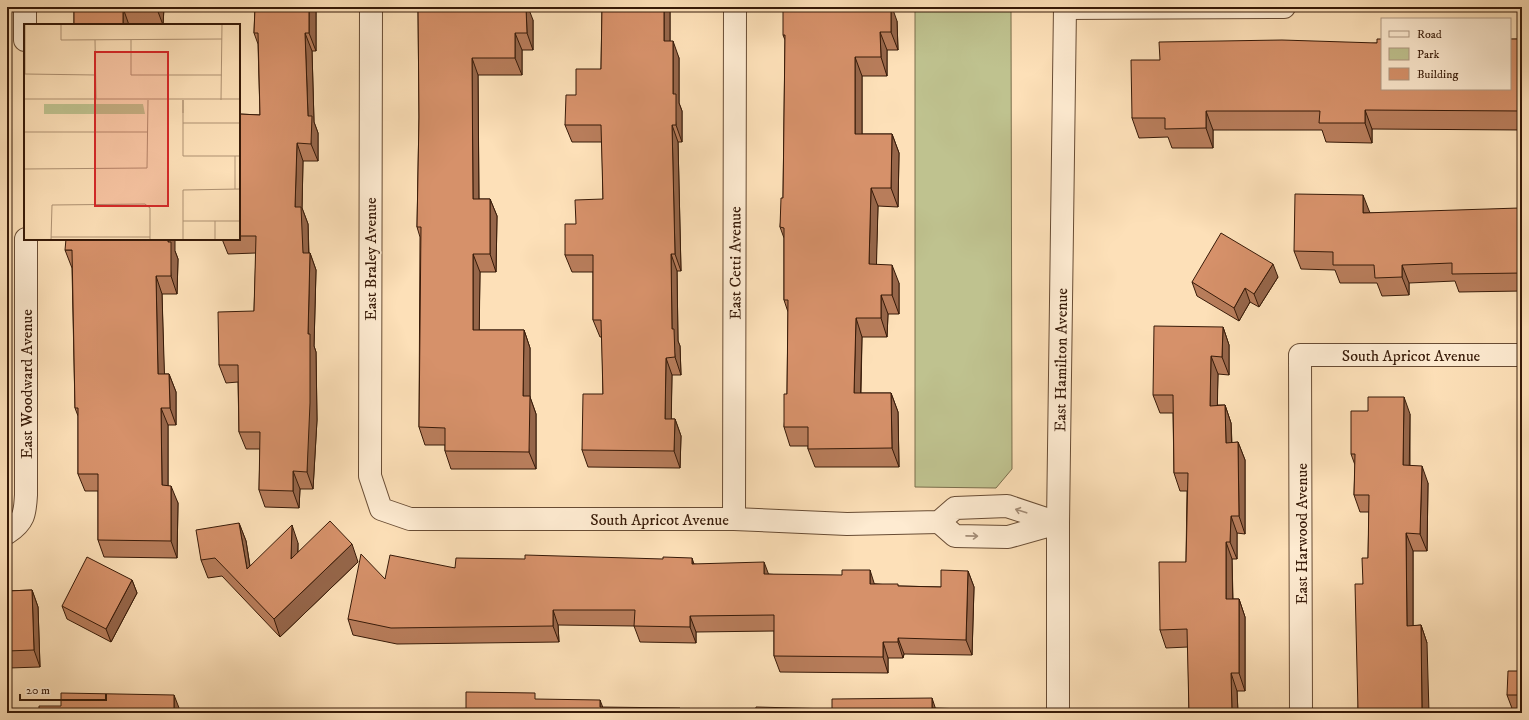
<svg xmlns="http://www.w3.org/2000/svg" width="1529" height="720" font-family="'IM FELL DW Pica',serif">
  <rect width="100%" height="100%" fill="#fde0b8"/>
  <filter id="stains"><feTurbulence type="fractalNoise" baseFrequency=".005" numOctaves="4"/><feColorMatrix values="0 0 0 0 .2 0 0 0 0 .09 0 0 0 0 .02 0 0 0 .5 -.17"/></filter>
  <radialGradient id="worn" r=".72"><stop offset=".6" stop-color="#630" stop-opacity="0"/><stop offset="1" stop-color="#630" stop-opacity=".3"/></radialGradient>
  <path fill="#bfc28f" stroke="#7b6e4c" d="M915,7H1011L1012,469L996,488L915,487Z"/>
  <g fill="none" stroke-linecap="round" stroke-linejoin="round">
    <g stroke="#684c34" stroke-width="24">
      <g id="minor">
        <path d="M25,7V40"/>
        <path id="s1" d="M371,7L370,476L381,509L410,519H734L847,524L939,522L955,508L1007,506L1058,523"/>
        <path d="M1065,8L1284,7"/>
        <path id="s2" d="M734,519L735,7"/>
        <path d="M939,522L955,536L1008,537L1058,523"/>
        <path d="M7,533C24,522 25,514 26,495V239"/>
        <path id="s3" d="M1301,713L1300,355H1522"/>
      </g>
    </g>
    <g stroke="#684c34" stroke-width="24">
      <g id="tertiary">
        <path id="s4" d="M1058,713V523L1065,7"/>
      </g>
    </g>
    <use href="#minor" stroke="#feebd1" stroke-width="22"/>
    <use href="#tertiary" stroke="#feebd1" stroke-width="22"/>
  </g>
  <path fill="#b87d5b" stroke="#371a08" d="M74,7H164L163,25H74Z
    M255,7H316V51H312L314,122L318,133V161H303L302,208L308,224L309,253H310L316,270L314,346L316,352L317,420L313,489H300L299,508L265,507L259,490L260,449H246L239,432L238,382L226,383L219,365L254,311L256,253L228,254L222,239H239V114L260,115L258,44L254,33Z
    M418,7L533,20V50H522V75H478L479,199H490L497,216L496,272H480L479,330H524L530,348V397L536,414V469H451L445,451V445H425L419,427L420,237L417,227L419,117Z
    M572,7H680V10H670V41L679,58V103L682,111V142H678L681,271H677L678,341L680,346L681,375H672L671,419H675L681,436L680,468L588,467L582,450L603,394L602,337H600L593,320V272H572L565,255L576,224L603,199L602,142H572L565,125L576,95L601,69L602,9L572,8Z
    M897,21L898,50H887V76H862V134H892L899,153L898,207L878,206L876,264L899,283V314H888L887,337H862L861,393H891L898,412L899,467H815L808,449V446H790L784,427L787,394L788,312L784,300V238L780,227L783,198L785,40L783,35Z
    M1522,39V130L1372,129V143L1326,142L1322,130H1213V148H1172L1168,137L1139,138L1132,118L1160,60L1377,43Z
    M1369,213L1522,216V291L1459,292L1455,281L1409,283V295L1382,296L1377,283H1340L1335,270L1301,269L1294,251Z
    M65,250L175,251L178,259L177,294H162L164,374H169L176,392V425H168V485L178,503L177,558L104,557L98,540V491H85L78,474V416L75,408L72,268Z
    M1278,277L1259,307L1250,302L1239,321L1197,296L1192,282Z
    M1223,327L1229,345V375L1218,374L1217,405H1225L1231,423L1232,443L1238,442L1245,460V534L1237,533V559H1232L1233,599H1239L1245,617V691H1237L1238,713H1189L1188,647L1166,648L1160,630L1186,562L1187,491H1180L1174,473L1173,413H1160L1153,395Z
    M1410,414V465L1428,483L1427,551H1413V626L1421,625L1427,643L1358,710L1363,584L1368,558L1369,512H1360L1354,495L1355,465L1351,454Z
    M239,523L246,541L250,566L298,543V552L358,562L280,637L222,576L208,578L201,560Z
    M694,564L768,574L899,586L941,587L968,571L974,587L972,655L904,654L903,658H888V673L780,672L774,656V631L696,632V643L640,642L634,626L558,625L559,642L397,644L353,635L348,619L385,579L455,568Z
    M132,580L137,593L111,642L67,619L62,606Z
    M32,590L38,607L40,667L9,668L7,665V591Z
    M1522,671V711H1513L1507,695Z"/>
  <path fill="#96664a" stroke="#371a08" d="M157,7H164L163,25L157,9Z
    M309,7H316V51L309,33Z
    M526,7H528L533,20V50L527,33Z
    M664,7H669L670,10V58L664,41Z
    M891,7H892L897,21L898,50L891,32Z
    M123,8L129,25H123Z
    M880,32L887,50V76L881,57Z
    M305,33L312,51L314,122L318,133V161L311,144L308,116Z
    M515,33L522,50V75L515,58Z
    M673,41L679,58V103L682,111V142L676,125L673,94Z
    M855,57L862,76V152L855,134Z
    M472,58L478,75L479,216L473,199Z
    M1365,110L1372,129V143L1365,123Z
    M1206,111L1213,130V148L1206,128Z
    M672,125L678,142L681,271L675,254Z
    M892,134L899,153L898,207L891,188Z
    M297,143L303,161L302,208L308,224L309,270L303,253L295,207Z
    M871,188L878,206L876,283L869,264Z
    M1363,195L1370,213H1363Z
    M490,199L497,216L496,272L490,254Z
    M1519,208L1522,216V235L1519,228Z
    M168,239H175V251L178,259L177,294L171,276Z
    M310,253L316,270L314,346L316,352L317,420L313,489L307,472L308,334Z
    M473,254L480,272L479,348L473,330Z
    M671,254L677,271L678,341L680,346L681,375L675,357L672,329Z
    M1273,264L1278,277L1259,307L1254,294Z
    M892,265L899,283V314L892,295Z
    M1402,265L1409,283V295L1402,277Z
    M156,276L162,294L165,392L158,374Z
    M1245,288L1250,302L1239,321L1234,308Z
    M881,295L888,314L887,337L881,318Z
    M856,318L862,337L860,412L854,393Z
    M1223,327L1229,345V375L1222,357Z
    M524,330L530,348V397L536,414V469L529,452L523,396Z
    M1211,356L1218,374L1217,423L1210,406Z
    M666,358L672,375L671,436L665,419Z
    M169,374L176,392V425L170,408Z
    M891,393L898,412L899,467L892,448Z
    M1404,397L1410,414L1409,483L1403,465Z
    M1225,405L1231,423L1232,460L1226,443Z
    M161,408L168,425V503L162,485Z
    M675,419L681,436L680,468L674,451Z
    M1238,442L1245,460V534L1239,516Z
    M1422,466L1428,483L1427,551L1420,534Z
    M293,471L300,489L299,508L293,491Z
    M171,486L178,503L177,558L171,541Z
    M1231,516L1237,533V559L1230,542Z
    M239,523L246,541L253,587L247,569Z
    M292,525L298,543L297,577L291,559Z
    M1406,533L1413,551V643L1407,626Z
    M1226,542L1232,559L1233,617L1226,599Z
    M352,544L358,562L280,637L274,619Z
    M692,558L697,573L692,564Z
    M764,562L770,578L764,574Z
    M870,570L875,586L870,584Z
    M968,571L974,587L972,655L966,640Z
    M132,580L137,593L111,642L106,629Z
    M32,590L38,607L40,667L34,650Z
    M1239,599L1245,617V691L1239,673Z
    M553,610L558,625L559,642L553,626Z
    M690,616L696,632V643L690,627Z
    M1421,625L1427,643L1429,713H1423L1422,711Z
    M898,638L904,654L903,658L898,642Z
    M883,642L888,658V673L883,657Z
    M1231,673L1237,691L1238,713H1232Z
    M174,695L181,713H174Z
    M932,698L937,713L932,708Z
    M600,700L605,713L600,707Z"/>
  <path fill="#d6916a" stroke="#371a08" d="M74,7H157V9L123,8V25H74Z
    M255,7H309V33H305L308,116H312L311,144L297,143L295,207H301L303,253H310L308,334H310V403L307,472L293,471V491L259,490L260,432H239L238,365H219L218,312L254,311L256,236H239V114L260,115L258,33H254Z
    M418,7H526L527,33H515V58H472L473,199H490V254H473V330H524L523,396H530L529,452L445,451V428L419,427L421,227H417L419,117Z
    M602,7H664V41H673V94H676V125H672L675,254H671L672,329H674L675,357L666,358L665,419H675L674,451L582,450L583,394H603L601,320H593V255H565V224H576L575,200L603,199L601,125H565L566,95H576V69H601Z
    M783,7H891V32H880L881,57H855V134H892L891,188H871L869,264L892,265V295H881V318H856L854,393H891L892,448L808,449V427H784V394H787L788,300H784V228L780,227L781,198H783L785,35H783Z
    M1377,39H1382V89H1510V39H1522V111L1365,110V123H1319L1320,111H1206V128L1165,129V118H1132L1131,60H1160L1159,42L1282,40L1377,43Z
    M1295,194L1363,195V213L1519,208V228H1522V273L1452,274V263L1402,265V277L1375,278L1374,265H1333V252L1294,251Z
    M1221,233L1273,264L1254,294L1245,288L1234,308L1192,282Z
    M66,239H168V242H171V276H156L158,374H169L170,408H161L162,485L171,486V541L98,540V474H78V408H75L72,250H65Z
    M1154,326L1223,327L1222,357L1211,356L1210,406L1225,405L1226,443L1238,442L1239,516H1231L1230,542H1226V599H1239V673H1231L1232,713H1189L1187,629L1160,630L1159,562H1186L1188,473H1174L1173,395H1153Z
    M1368,397H1404L1403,465L1422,466L1420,534L1406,533L1407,626L1421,625L1422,711H1426V713H1355V710H1358L1355,584H1363L1362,558H1368L1369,495H1354L1355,454H1351V411H1368Z
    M330,521L352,544L274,619L215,558L201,560L196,530L239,523L247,569L292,525L291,559Z
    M361,554L385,579L390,555L455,568L456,558L525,559V555L663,559V557L692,558V564L764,562V574L842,575V570H870V584H898V586L941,587V570L968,571L966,640L898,638V642H883V657L774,656V615L690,616V627L634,626L635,610H553V626L391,628L348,619Z
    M87,557L132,580L106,629L62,606Z
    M32,590L34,650L7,651V591Z
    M1508,671H1522V695H1507Z
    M466,692L535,693V699L600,700V707L680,708V713H466Z
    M61,693L174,695V713H39V706H61Z
    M932,698V708L967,709V713H755L756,707L832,709V699Z
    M259,710L261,713H254Z"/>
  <defs><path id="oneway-shaft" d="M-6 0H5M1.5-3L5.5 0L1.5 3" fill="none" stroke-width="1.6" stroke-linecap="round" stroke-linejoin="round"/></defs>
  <g stroke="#a48d77">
    <use href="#oneway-shaft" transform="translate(1021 511) rotate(-162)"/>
    <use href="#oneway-shaft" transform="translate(972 536) rotate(1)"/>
  </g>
  <g text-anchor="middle" stroke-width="3" stroke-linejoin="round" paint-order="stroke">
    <g font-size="16" fill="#371a08" stroke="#feebd1">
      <text transform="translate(370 259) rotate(-90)" y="6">East Braley Avenue</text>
      <text dy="6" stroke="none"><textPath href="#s2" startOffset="256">East Cetti Avenue</textPath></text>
      <text dy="6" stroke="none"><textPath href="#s3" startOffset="469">South Apricot Avenue</textPath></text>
      <text dy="6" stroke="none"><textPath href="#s4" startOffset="353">East Hamilton Avenue</textPath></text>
      <text transform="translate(26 384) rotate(-90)" y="6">East Woodward Avenue</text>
      <text dy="6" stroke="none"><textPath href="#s1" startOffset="784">South Apricot Avenue</textPath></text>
      <text transform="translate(1301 534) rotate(-90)" y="6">East Harwood Avenue</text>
    </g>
  </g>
  <g transform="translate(24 24)">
    <rect width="216" height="216" fill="#fde0b8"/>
    <path d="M20,80H119L121,90H20Z" fill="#bfc28f"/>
    <path fill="none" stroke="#ae9172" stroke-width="1" d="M1,0V50L72,51M37,0V16L198,15M71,16L72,75M107,16V51H198M0,75H216M159,76V132H216M197,76L198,0M159,89V76M159,99H216M0,108H124M211,132V165M0,145L123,144L124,76M159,197H216M191,197V216M27,213H126M27,216L28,181L121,180L126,184V216M159,216V166L216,165"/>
    <path fill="#d62828" fill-opacity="0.15" stroke="#d62828" stroke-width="2" d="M71,28H144V182H71Z"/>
    <rect width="216" height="216" fill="none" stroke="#371a08" stroke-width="2"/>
  </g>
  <rect width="1529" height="720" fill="none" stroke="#fde0b8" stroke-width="24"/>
  <rect x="8" y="8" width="1513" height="704" fill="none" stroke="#371a08" stroke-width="2"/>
  <rect x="12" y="12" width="1505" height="696" fill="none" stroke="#371a08"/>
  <rect x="1381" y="18" width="130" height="72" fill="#feebd1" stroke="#ae9781"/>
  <rect x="1389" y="31" width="20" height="6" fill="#feebd1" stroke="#ae9781"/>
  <text x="1417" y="38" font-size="12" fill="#371a08">Road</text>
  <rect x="1389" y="48" width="20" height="12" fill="#bfc28f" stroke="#ae9781"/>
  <text x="1417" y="58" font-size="12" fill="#371a08">Park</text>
  <rect x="1389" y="68" width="20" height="12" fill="#d6916a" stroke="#ae9781"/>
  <text x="1417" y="78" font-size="12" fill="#371a08">Building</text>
  <path d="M20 694v6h86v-6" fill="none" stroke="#371a08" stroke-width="2"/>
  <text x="26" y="694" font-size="12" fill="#371a08" stroke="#feebd1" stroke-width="3" paint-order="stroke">20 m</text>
  <rect width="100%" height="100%" filter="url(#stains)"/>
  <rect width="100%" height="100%" fill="url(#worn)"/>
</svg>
